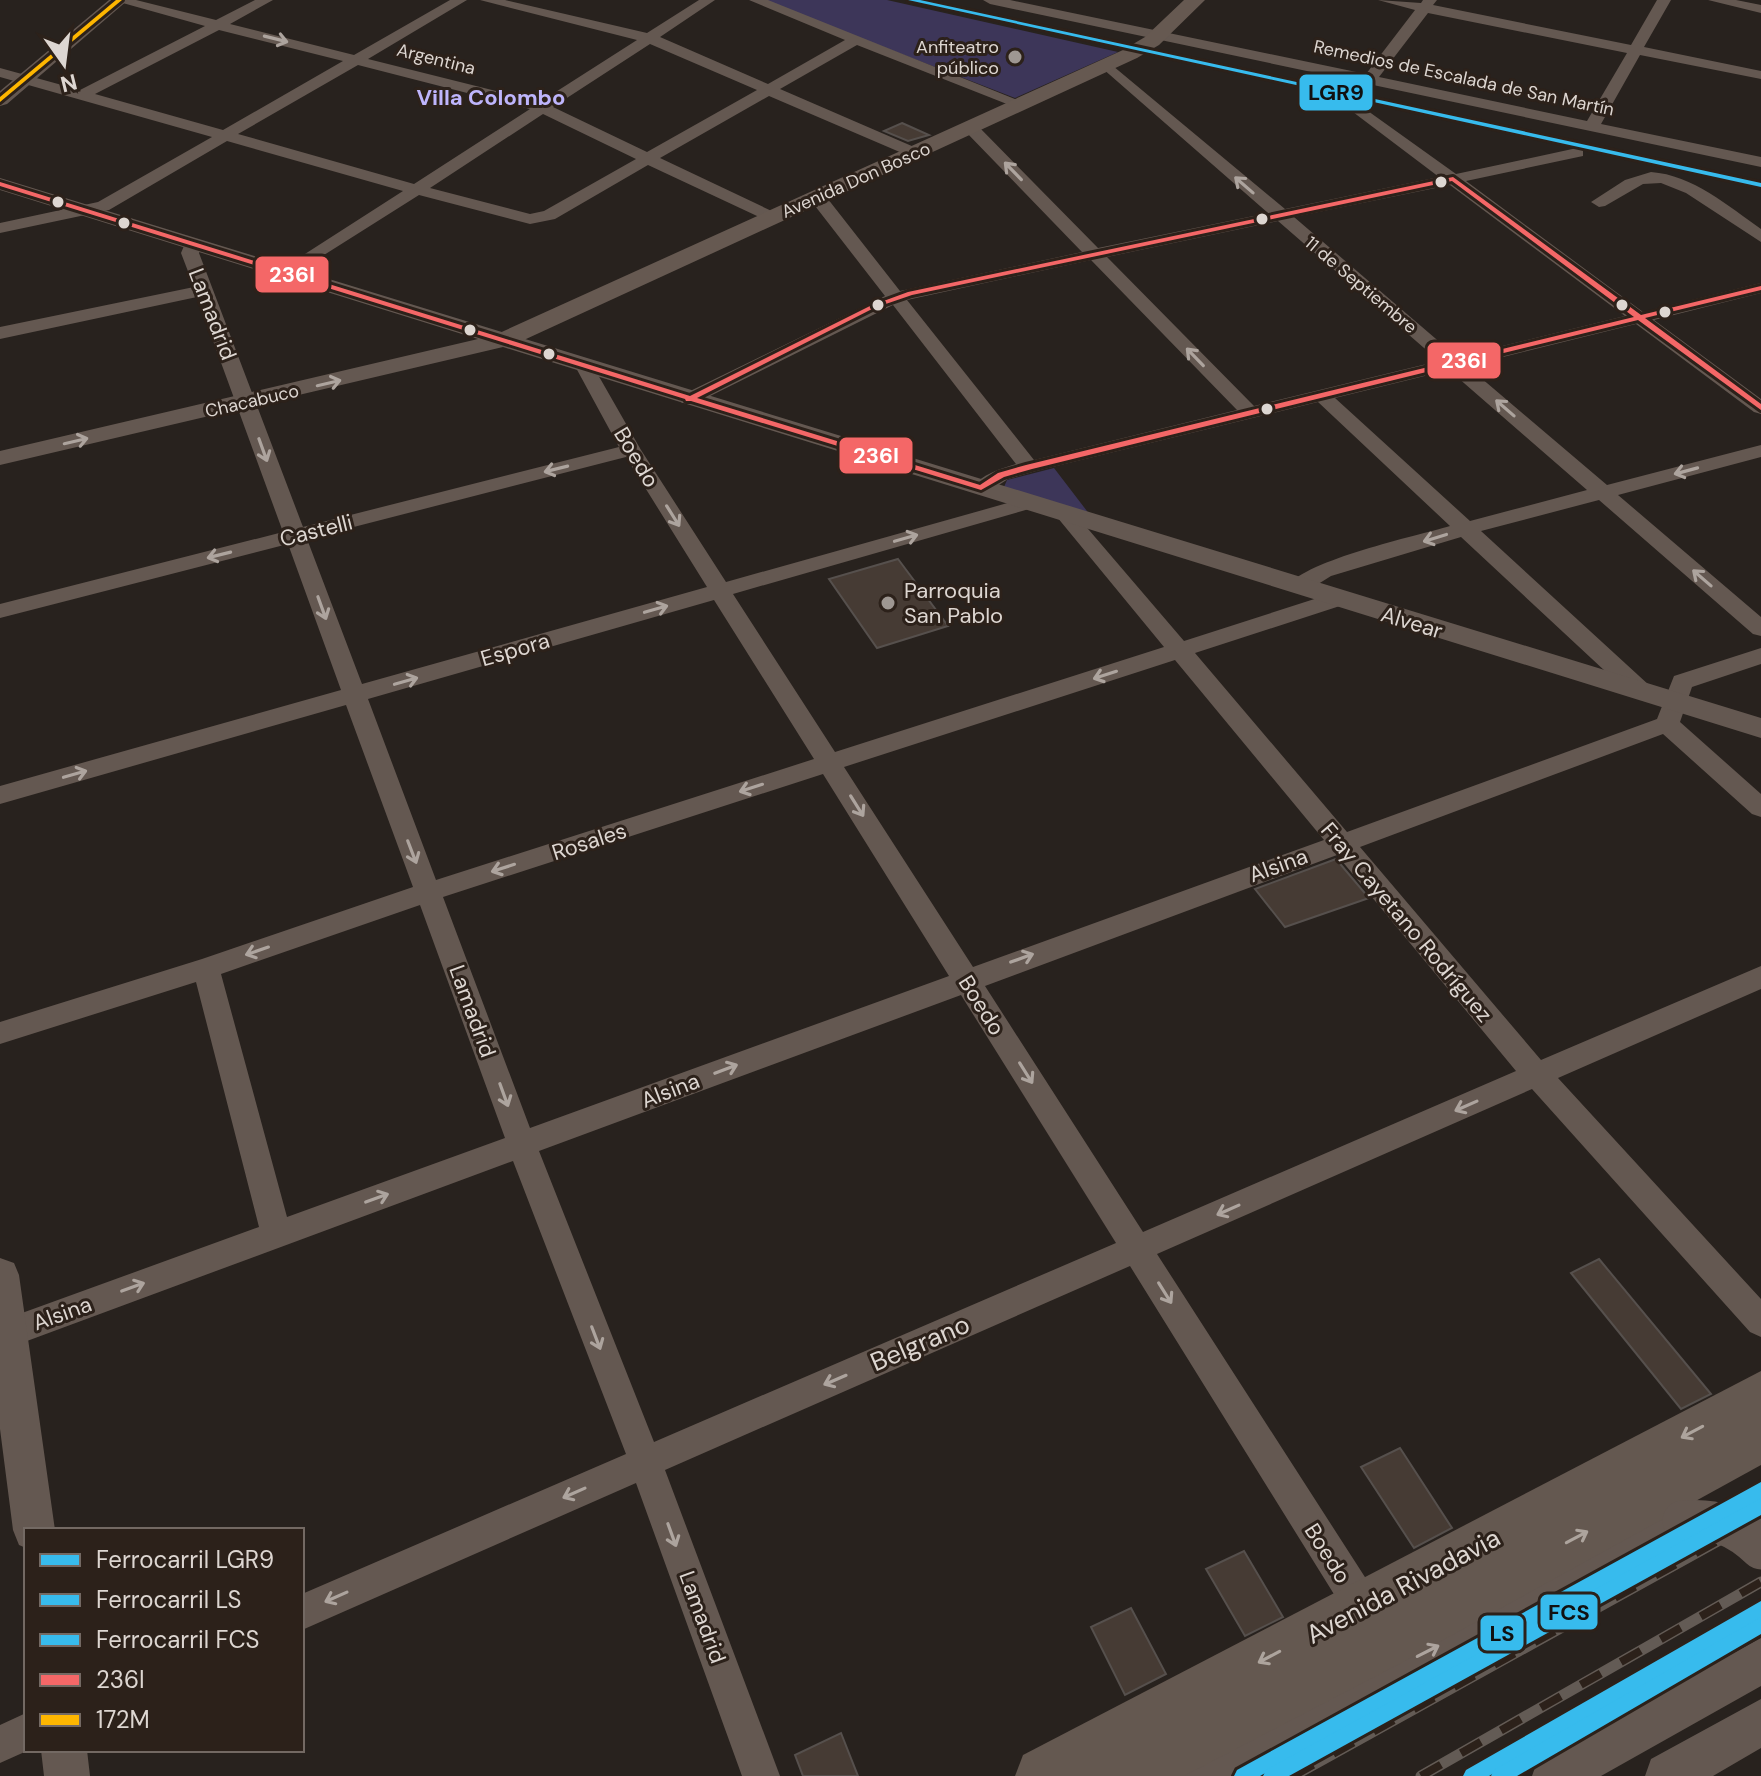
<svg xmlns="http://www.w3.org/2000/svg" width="1761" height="1776" font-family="'DM Sans',sans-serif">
  <rect width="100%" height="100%" fill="#28221e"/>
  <path fill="#3d3659" d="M762,0H887L1118,52L1015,98Z
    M1054,468L1090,515L1004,487L1007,480Z"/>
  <path fill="#463b34" stroke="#56504d" stroke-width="2" d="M902,123L929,135L908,141L884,131Z
    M898,559L948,626L877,648L829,579Z
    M1336,859L1369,898L1285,927L1255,889Z
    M1599,1259L1711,1394L1681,1409L1571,1273Z
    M1400,1448L1452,1528L1414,1548L1361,1467Z
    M1244,1551L1283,1617L1245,1636L1206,1569Z
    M1131,1608L1166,1674L1125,1695L1091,1627Z
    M841,1733L858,1776H803L795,1755Z"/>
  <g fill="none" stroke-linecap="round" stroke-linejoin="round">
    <path fill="#645851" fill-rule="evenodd" d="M112,0H136L216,20L255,0H273L230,24L354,55L450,0H467L368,59L540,102L637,40L480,0H505L647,33L699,0H715L660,37L768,84L845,40L749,0H768L1030,105L1027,108H1017L857,45L780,89L921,150V156H909L769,96L660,158L778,214L780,218L772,223L648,165L555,219L530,224L419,195L286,279L277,274L280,270L403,191L227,141L109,210L0,233V223L98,202L212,137L0,77V68L80,90L205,26ZM219,30L343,61L223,130L95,94ZM650,44L757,90L647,152L553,107ZM358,65L530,109L414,184L238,134ZM543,114L636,159L544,211L530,214L430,188Z
      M983,0H1010L1366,74L1415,10L1378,0L1421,3L1423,0H1437L1433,5L1631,45L1657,0H1671L1644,47L1761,71V79L1640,55L1601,124L1761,157V167L990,4ZM1428,13L1627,53L1587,121L1379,77Z
      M1708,0H1736L1761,5V13Z
      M1107,61L1285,209L1439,177L1349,109V103L1354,101L1456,174L1577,148L1583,150V156L1466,181L1643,312L1761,283V293L1654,320L1761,399V414L1754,412L1636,324L1467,366L1607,485L1761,445V457L1618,495L1761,617V636L1753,634L1599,500L1481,531L1650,686L1654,692L1650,698H1634L1461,537L1331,576L1307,591H1291L1288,586C1306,560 1416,536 1450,526L1318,402L1036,471L1008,479L988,492H974L971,488C983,474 999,469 1016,464L893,305L696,403H682L679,399L682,395L885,296L812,202L810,198L812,194H824L900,291L1082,252L965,131V125H977L1098,248L1268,213L1102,68V62ZM1450,185L1625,316L1457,357L1294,217ZM1278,221L1439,361L1254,406L1107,257ZM1091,260L1237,410L1034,460L907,300ZM1449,370L1587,490L1470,521L1335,398Z
      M1651,172C1693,175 1728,206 1761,229V242L1686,193L1661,183L1643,184L1605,206L1599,207L1591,202L1625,180Z
      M192,240L201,245L199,253L303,527L619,447L575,366L584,360L593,366L641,450L726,582L1022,499H1036L1039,503L1036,507L733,594L835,752L1164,647L1057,517L1054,513L1057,509H1071L1184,641L1330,594H1346L1349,599L1346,604L1195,653L1347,832L1657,719L1674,676L1761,648V664L1692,687L1680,722L1761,794V817L1752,814L1663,734L1360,847L1541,1060L1761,966V989L1558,1078L1761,1299V1337L1750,1332L1532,1089L1157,1254L1381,1602L1386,1615L1381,1628L1368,1633L1355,1628L1130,1266L665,1470L780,1776H742L636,1483L302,1630V1594L626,1454L513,1161L0,1351V1321L259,1227L196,982L0,1044V1022L202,959L413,887L346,705L0,804V786L341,690L288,544L0,618V604L283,532L197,297L0,339V327L194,287L181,253L186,241ZM626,457L707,587L362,684L307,539ZM714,600L814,759L436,880L368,699ZM1175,660L1324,840L973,967L844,767ZM823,774L949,976L530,1128L443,897ZM1337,855L1516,1071L1143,1232L985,986ZM420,905L505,1138L287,1217L221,974ZM961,995L1116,1243L654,1442L539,1151Z
      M26,1713V1750H29L0,1763V1725Z"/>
    <path fill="#645851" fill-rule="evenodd" d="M109,0H128L7,104L0,106V91Z
      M0,178L1761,718V738L503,347L0,465V451L478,339L0,190Z
      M0,1258L14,1263L19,1275L55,1530H26V1548L19,1545L13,1530L0,1429Z
      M1683,1500L1698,1506L1704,1521L1698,1536L1233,1776H1161L1167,1759Z
      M1761,1638V1686L1601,1776H1532L1538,1759Z
      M1761,1699V1748L1713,1776H1645L1651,1759Z
      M41,1750H87L90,1776H44Z"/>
    <path fill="#665951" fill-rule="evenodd" d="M1184,0H1205L1159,45L1137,58L513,345H495L491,340L495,335L1123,50L1145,37Z"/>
    <path fill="#645850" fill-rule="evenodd" d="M1761,1371V1465L1405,1661L1184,1776H1015L1023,1755Z"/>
    <g stroke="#635b55" stroke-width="11">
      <path id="rail" d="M1293,1776L1761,1517
        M1421,1776L1761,1582"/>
    </g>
    <use href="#rail" stroke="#2c211a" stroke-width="8" stroke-dasharray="23" stroke-linecap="butt"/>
    <path stroke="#645851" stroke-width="41" d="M1683,1521C1717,1518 1737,1526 1761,1549"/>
    <g stroke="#2c211a" stroke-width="6">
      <path id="bus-1" d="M1453,177L1641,315L1761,286V290L1645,318L1761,404V410L1638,320L1032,469L1004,477L981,490L691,401H686L685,399L0,186V182L690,396L870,306L908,292ZM1452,181L1634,317L1026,465L998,473L980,485L697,398L874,308L912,295Z"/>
    </g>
    <g stroke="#2c211a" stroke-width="6">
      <path id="bus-2" d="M116,0H122L0,102V97Z"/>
    </g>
    <use href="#bus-1" fill="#f46767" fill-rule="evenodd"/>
    <use href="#bus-2" fill="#feb600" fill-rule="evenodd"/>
    <g stroke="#2c211a" stroke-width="6">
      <path id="rail-1" d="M908,0H920L1761,183V187Z"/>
    </g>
    <g stroke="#2c211a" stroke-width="6">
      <path id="rail-2" d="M1761,1482V1499L1260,1776H1234L1237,1770Z
        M1761,1601V1618L1489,1776H1463L1466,1770Z"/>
    </g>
    <g stroke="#2c211a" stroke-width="6">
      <path id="rail-3" d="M1761,1498V1515L1289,1776H1263L1266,1770Z
        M1761,1617V1634L1517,1776H1491L1494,1770Z"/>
    </g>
    <use href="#rail-1" fill="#37bbed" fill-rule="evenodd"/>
    <use href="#rail-2" fill="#37bbed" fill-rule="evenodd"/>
    <use href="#rail-3" fill="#37bbed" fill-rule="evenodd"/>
  </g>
  <defs><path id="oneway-shaft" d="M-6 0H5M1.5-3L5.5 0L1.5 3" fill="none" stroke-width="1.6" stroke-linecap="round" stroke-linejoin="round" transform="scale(2)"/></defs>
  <g stroke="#ada49e">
    <use href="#oneway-shaft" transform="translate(276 39) rotate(14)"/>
    <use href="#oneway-shaft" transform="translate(1013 171) rotate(-134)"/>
    <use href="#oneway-shaft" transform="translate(1244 185) rotate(-139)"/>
    <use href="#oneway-shaft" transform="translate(1195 357) rotate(-134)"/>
    <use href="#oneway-shaft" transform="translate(329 383) rotate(-13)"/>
    <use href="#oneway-shaft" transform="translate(1505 408) rotate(-139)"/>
    <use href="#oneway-shaft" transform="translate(76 441) rotate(-13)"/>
    <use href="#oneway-shaft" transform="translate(263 450) rotate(70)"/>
    <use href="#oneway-shaft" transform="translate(556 469) rotate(166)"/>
    <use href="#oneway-shaft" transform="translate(1686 471) rotate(165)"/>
    <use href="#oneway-shaft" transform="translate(673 516) rotate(58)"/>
    <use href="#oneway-shaft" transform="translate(906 538) rotate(-16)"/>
    <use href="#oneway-shaft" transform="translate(1435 538) rotate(163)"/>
    <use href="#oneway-shaft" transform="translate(219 555) rotate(166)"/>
    <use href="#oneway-shaft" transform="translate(1702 578) rotate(-139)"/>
    <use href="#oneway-shaft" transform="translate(322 608) rotate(70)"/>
    <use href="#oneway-shaft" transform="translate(656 609) rotate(-16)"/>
    <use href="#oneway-shaft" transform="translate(1105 675) rotate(162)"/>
    <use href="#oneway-shaft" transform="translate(406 681) rotate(-16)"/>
    <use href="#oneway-shaft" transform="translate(75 774) rotate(-16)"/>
    <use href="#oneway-shaft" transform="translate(751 788) rotate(162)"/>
    <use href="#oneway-shaft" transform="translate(857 806) rotate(58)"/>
    <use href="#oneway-shaft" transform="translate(412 852) rotate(69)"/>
    <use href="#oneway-shaft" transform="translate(503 868) rotate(162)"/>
    <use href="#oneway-shaft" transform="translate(257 951) rotate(161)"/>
    <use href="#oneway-shaft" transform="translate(1022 958) rotate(-20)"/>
    <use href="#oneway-shaft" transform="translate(726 1069) rotate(-21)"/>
    <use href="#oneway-shaft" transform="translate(1026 1073) rotate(58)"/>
    <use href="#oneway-shaft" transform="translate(504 1095) rotate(70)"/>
    <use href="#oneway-shaft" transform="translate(1466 1106) rotate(156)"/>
    <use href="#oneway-shaft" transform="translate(377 1198) rotate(-20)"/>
    <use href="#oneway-shaft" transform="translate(1228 1210) rotate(156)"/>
    <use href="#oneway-shaft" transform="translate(133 1287) rotate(-20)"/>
    <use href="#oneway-shaft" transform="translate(1165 1293) rotate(58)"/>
    <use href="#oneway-shaft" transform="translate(596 1338) rotate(69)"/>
    <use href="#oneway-shaft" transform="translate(835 1380) rotate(157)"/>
    <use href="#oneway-shaft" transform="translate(574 1493) rotate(156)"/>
    <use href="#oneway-shaft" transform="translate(672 1535) rotate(70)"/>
    <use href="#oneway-shaft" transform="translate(336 1597) rotate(156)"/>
    <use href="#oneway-shaft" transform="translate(1428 1651) rotate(-27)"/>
  </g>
  <g stroke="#ada49d">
    <use href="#oneway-shaft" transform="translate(1692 1432) rotate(152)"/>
    <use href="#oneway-shaft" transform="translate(1577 1537) rotate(-28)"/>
    <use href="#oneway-shaft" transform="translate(1269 1657) rotate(152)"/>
  </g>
  <g fill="#9e9792" stroke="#2c211a" stroke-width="3">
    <circle cx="1015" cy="57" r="8"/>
    <circle cx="888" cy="603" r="8"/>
  </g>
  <g fill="#ddd6d1" stroke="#2c211a" stroke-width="3">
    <circle cx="1441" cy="182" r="7"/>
    <circle cx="58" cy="202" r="7"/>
    <circle cx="1262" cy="219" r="7"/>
    <circle cx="124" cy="223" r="7"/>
    <circle cx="878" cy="305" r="7"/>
    <circle cx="1622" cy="305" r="7"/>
    <circle cx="1665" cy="312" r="7"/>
    <circle cx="470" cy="330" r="7"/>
    <circle cx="549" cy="354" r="7"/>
    <circle cx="1267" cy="409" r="7"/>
  </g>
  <g text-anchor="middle" stroke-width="6" stroke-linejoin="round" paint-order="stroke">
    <g font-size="18" fill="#ddd6d1" stroke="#2c211a" text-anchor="end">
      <text x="999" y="53">Anfiteatro<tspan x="999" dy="21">público</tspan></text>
    </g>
    <g font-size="18" fill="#ddd6d1" stroke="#2c211a">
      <text transform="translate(436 59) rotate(14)" y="6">Argentina</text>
      <text transform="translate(1464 78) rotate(12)" y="6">Remedios de Escalada de San Martín</text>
      <text transform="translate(856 180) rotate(-24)" y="6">Avenida Don Bosco</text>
      <text transform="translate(1361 285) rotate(40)" y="6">11 de Septiembre</text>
      <text transform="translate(252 401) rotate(-13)" y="6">Chacabuco</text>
    </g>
    <g font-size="22" font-weight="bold" fill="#beb5fc" stroke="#2c211a">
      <text x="491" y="105">Villa Colombo</text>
    </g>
    <g font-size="22" fill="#ddd6d1" stroke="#2c211a">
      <text transform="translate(213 314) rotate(69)" y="8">Lamadrid</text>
      <text transform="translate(637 457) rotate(59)" y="8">Boedo</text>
      <text transform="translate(316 530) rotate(-14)" y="8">Castelli</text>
      <text transform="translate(1412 622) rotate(17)" y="8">Alvear</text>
      <text transform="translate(515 649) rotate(-16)" y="8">Espora</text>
      <text transform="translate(589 841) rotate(-18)" y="8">Rosales</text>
      <text transform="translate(1278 865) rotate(-20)" y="8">Alsina</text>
      <text transform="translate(1407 922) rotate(50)" y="8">Fray Cayetano Rodríguez</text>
      <text transform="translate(982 1005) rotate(58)" y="8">Boedo</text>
      <text transform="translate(473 1011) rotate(70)" y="8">Lamadrid</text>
      <text transform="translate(670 1090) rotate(-21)" y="8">Alsina</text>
      <text transform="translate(62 1313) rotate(-20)" y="8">Alsina</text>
      <text transform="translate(1328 1553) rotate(58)" y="8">Boedo</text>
      <text transform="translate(703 1617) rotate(70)" y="8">Lamadrid</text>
    </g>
    <g font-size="22" fill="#ddd6d1" stroke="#2c211a" text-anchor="start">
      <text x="904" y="598">Parroquia<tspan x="904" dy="25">San Pablo</tspan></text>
    </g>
    <g font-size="26" fill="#ddd6d1" stroke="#2c211a">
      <text transform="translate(920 1343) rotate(-23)" y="9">Belgrano</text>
      <text transform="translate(1403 1586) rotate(-28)" y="9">Avenida Rivadavia</text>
    </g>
  </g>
  <g stroke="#2c211a" stroke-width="3">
    <rect x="1298" y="73" width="76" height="39" rx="8" fill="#37bbed"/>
    <rect x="254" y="255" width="76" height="39" rx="8" fill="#f46767"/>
    <rect x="1426" y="341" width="76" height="39" rx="8" fill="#f46767"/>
    <rect x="838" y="436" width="76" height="39" rx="8" fill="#f46767"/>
    <rect x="1539" y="1593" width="60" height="38" rx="8" fill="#37bbed"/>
    <rect x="1479" y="1614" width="46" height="38" rx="8" fill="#37bbed"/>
  </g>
  <g font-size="22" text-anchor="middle" font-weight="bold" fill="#fff">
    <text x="292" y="282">236I</text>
    <text x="1464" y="368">236I</text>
    <text x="876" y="463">236I</text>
  </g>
  <g font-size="22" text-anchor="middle" font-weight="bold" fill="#111">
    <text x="1336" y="100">LGR9</text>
    <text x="1569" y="1620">FCS</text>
    <text x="1502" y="1641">LS</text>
  </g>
  <rect x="24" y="1528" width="280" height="224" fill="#2c211a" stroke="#736963" stroke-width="2"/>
  <rect x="40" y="1554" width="40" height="12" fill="#37bbed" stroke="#736963" stroke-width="2"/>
  <text x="96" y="1568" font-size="24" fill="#ddd6d1">Ferrocarril LGR9</text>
  <rect x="40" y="1594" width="40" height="12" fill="#37bbed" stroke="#736963" stroke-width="2"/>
  <text x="96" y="1608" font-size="24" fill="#ddd6d1">Ferrocarril LS</text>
  <rect x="40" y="1634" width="40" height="12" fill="#37bbed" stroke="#736963" stroke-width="2"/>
  <text x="96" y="1648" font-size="24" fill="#ddd6d1">Ferrocarril FCS</text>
  <rect x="40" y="1674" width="40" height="12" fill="#f46767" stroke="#736963" stroke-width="2"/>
  <text x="96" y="1688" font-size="24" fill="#ddd6d1">236I</text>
  <rect x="40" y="1714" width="40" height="12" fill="#feb600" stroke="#736963" stroke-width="2"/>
  <text x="96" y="1728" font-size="24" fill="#ddd6d1">172M</text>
  <g transform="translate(64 64) rotate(166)" stroke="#2c211a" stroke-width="6" paint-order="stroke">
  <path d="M0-6L14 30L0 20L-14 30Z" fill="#ddd6d1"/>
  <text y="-12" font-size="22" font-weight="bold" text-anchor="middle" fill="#ddd6d1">N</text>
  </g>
</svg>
